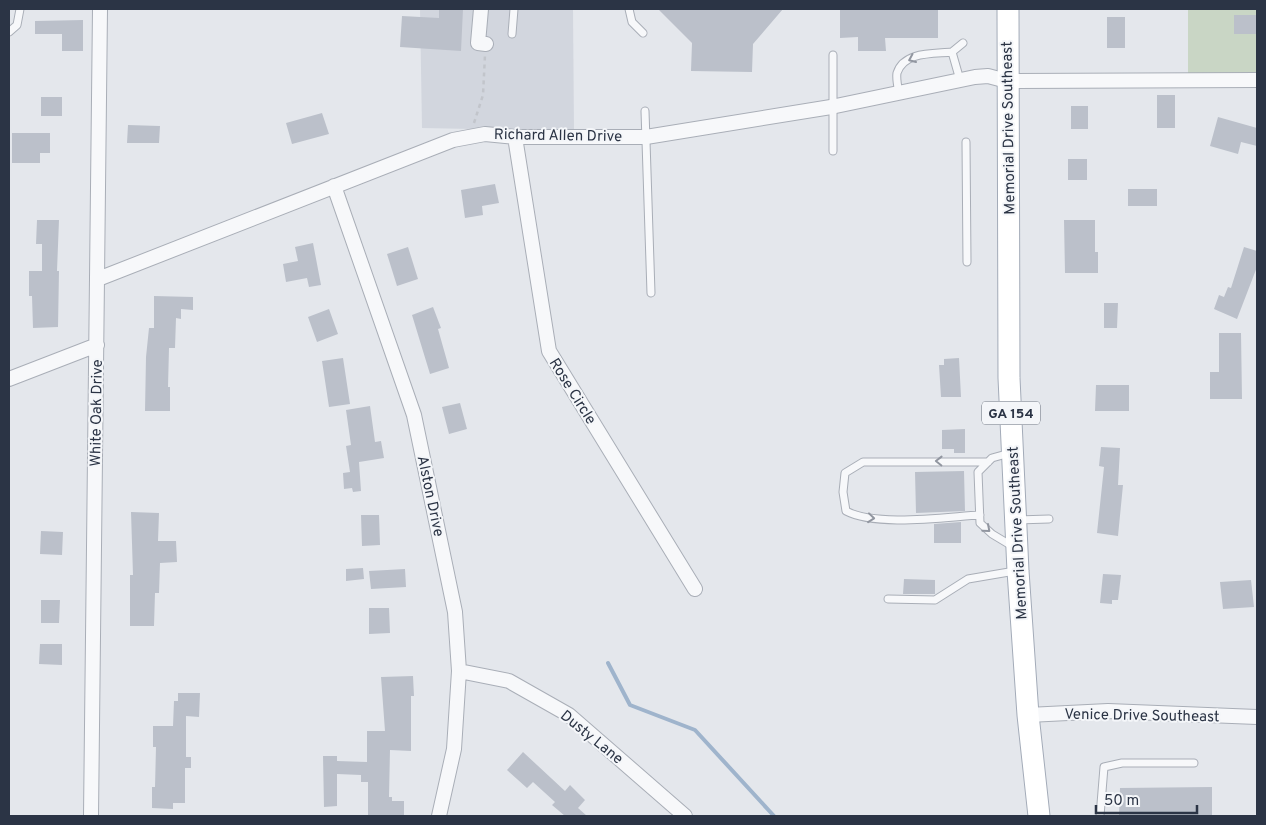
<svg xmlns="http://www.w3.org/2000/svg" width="1266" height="825" font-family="Overpass,sans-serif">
  <rect width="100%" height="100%" fill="#e4e7ec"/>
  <path fill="#d2d6de" d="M420,9H573L574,131L422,128Z"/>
  <path fill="#c9d6c5" d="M1188,9H1257V81H1188Z"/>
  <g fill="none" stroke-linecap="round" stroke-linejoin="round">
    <path stroke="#9fb4cc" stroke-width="4" d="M608,663L630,705L695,730L774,816"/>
  </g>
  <path fill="#bbc0ca" d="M439,9H463L461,51L400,47L402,16L439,18Z
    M658,9H783L753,44L752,72L691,71L692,43Z
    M840,9H938V38H885L886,51H858V37L840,38Z
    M1234,15H1257V34H1234Z
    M1107,17H1125V48H1107Z
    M83,20V51H62V34H35V21Z
    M1157,95H1175V128H1157Z
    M41,97H62V116H41Z
    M1071,106H1088V129H1071Z
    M322,113L329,134L292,144L286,123Z
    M1218,117L1257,128V146L1241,142L1238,154L1210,146Z
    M128,125L160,126L159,143H127Z
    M12,133H50V153H40V163H12Z
    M1068,159H1087V180H1068Z
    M495,184L499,203L482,206L483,215L465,218L461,190Z
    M1128,189H1157V206H1128Z
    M37,220H59L57,271H59L58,327L33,328L32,296H29V271H42V244H36Z
    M1064,220H1095V252H1098V273H1065Z
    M313,243L321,285L309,287L307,278L286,282L283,264L298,261L295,247Z
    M408,247L418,279L397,286L387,254Z
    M1244,247L1257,251V267L1237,319L1214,309L1219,295L1224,297L1228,287L1231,288Z
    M154,296L193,297V310L181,309V319L176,318L175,348H169L168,387H170V411H145L146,357L149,328H154Z
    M1104,303H1118L1117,328H1104Z
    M433,307L441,328L438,329L449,368L430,374L412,315Z
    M329,309L338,334L317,342L308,317Z
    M1219,333H1241L1242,399H1210V372H1219Z
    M343,358L350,404L329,407L322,361Z
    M959,358L961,397H941L939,365H944V359Z
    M1096,385H1129V411H1095Z
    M460,403L467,429L449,434L442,407Z
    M370,406L375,442L381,441L384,458L359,462L361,491L353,492L352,488L344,489L343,473L350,472L346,446L351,445L346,410Z
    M965,429V453H954V449H942V430Z
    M1101,447L1120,448L1118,485H1123L1118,536L1097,533L1104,467L1099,466Z
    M964,471L965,511L916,513L915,472Z
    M131,512L159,513L158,541H176L177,562L160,563L159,593H155L154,626H130V575H133Z
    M361,515H379L380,545L362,546Z
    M961,522V543H934V524Z
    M41,531L63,532L62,555L40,554Z
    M363,568L364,579L346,581V569Z
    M405,569L406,587L371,589L369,571Z
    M1103,574L1121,575L1118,600H1112V604L1100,603Z
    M904,579L935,580V594H903Z
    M1251,580L1254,607L1223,609L1220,582Z
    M41,600H60L59,623H41Z
    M369,608H389L390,633L369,634Z
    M40,644H62V665L39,664Z
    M413,676L414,696H411V751L390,750L389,797H392V801H404V816L368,815V782H361V775L337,774V806L324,807L323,756H337V761L367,762V731H385L381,677Z
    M178,693H200L199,717L186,716V757H191V768H185V803H173V809L152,808V787H155L156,747H153V726H173L174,701H178Z
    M523,752L565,791L570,785L585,800L578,808L587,816H565L552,805L555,802L533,782L527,788L507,770Z
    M1212,787V816H1119L1120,788Z"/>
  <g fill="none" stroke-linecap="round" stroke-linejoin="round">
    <g stroke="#a9aeb7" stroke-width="9">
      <path id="lane" d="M629,9L632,22L643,33
        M9,32L17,25L20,9
        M512,34L514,9
        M960,80L952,52L963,43
        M899,93C898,88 896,79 897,73C904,51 934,54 952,52
        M645,111L651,293
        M966,142L967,262
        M833,151V55
        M1010,453L992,458L978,472L980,523L992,534L1012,546
        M980,515C945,517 876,527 846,511L843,492L845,473L863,462H988
        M1017,520L1049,519
        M888,599L935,600L968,579L1015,571
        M1100,816L1104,767L1122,763H1194"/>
    </g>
    <g stroke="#a9aeb7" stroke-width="16">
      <path id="street" d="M481,9L478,43L486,44
        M515,137L549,351L695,589
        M334,186L414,415L455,612L459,671L454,749L439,816
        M98,279L453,140L485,134L515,137H646L831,107L975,77L988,76L1007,81L1257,80
        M9,379L97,345
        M459,671L509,681L569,715L685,816
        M1028,715L1108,711L1257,717
        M91,816L100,9"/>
    </g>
    <g stroke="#a3abb8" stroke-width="23">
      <path id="primary" d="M1008,9L1009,378L1018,571L1028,715L1039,816"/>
    </g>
    <path stroke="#c2c5cb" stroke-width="2.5" stroke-dasharray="4 4" stroke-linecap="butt" d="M474,123L483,95L485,55"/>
    <use href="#lane" stroke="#f7f8fa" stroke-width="7"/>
    <use href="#street" stroke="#f7f8fa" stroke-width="14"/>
    <use href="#primary" stroke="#fff" stroke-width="21"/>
  </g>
  <defs><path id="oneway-chevron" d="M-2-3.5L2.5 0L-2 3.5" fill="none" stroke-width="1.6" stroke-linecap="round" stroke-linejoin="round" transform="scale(1.25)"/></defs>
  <g stroke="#9196a0">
    <use href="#oneway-chevron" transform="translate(912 59) rotate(156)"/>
    <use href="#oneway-chevron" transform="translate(939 461) rotate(-179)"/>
    <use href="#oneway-chevron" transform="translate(871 518) rotate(6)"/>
    <use href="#oneway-chevron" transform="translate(987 529) rotate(41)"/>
  </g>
  <g text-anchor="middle" stroke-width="4" stroke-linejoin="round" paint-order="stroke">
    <rect fill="#f4f6f9" stroke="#676e7b" stroke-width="1" x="982" y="401.5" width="58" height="23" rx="4"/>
    <g font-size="14" font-weight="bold" fill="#2b3445">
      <text x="1011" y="418">GA 154</text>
    </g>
    <g font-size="15" fill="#2b3445" stroke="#f4f6f9">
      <text transform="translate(1008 128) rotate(-91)" y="5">Memorial Drive Southeast</text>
      <text transform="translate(558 135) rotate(1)" y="5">Richard Allen Drive</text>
      <text transform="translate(573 391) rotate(58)" y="5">Rose Circle</text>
      <text transform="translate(96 413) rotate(-89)" y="5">White Oak Drive</text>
      <text transform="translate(431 496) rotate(78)" y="5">Alston Drive</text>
      <text transform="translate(1017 533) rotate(-93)" y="5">Memorial Drive Southeast</text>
      <text transform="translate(1142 715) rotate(1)" y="5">Venice Drive Southeast</text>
      <text transform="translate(592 737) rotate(39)" y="5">Dusty Lane</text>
    </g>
  </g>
  <rect width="1266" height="825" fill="none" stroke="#2b3445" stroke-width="20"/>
  <path d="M1096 805v8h101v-8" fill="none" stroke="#2b3445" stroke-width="2.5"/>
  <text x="1104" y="805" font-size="15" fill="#2b3445" stroke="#f4f6f9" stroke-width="4" paint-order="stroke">50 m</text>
</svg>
